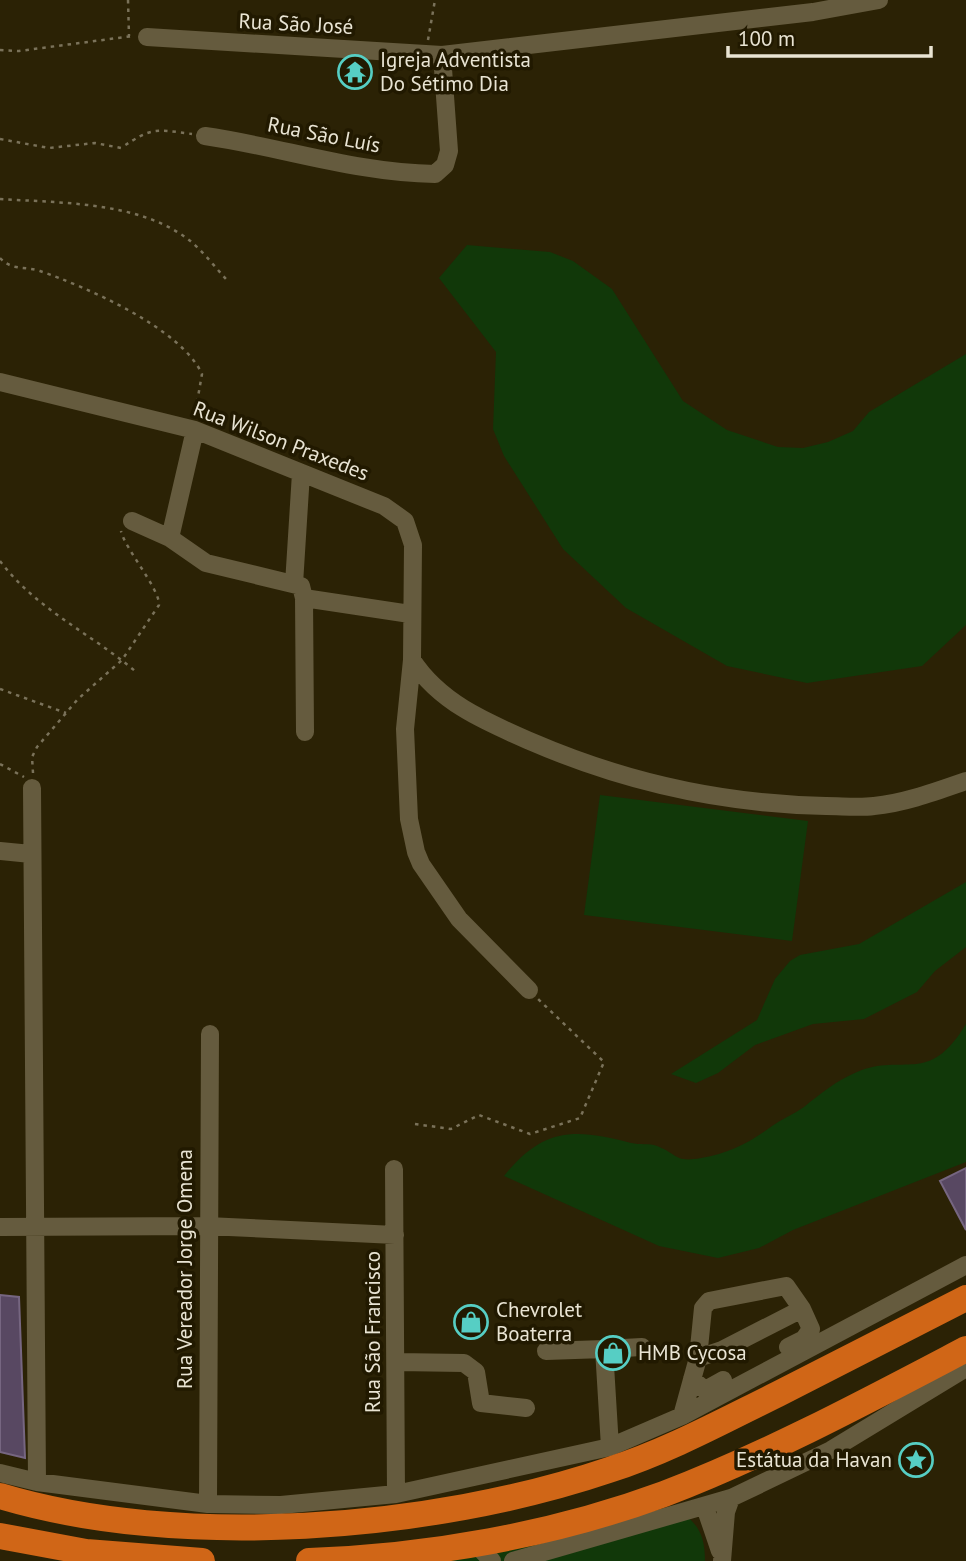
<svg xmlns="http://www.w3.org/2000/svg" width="966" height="1561" font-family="'PT Sans',sans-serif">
  <rect width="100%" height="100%" fill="#2b2205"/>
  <path fill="#113809" d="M467,245L550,252L573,261L612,289L683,401L727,430L778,447L803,448L828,442L853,431L869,412L966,354V625L922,666L807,683L727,666L626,608L563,549L504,456L493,429L496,352L439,278Z
    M600,795L808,821L792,941L584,915Z
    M966,882V947L935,971L917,992L864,1019L813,1024L755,1045L718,1073L696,1083L671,1074L757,1020L775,979L790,961L800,955L859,944Z
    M966,1024V1162L793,1230L759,1248L718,1258L659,1246L504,1176C543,1127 575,1128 631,1143C640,1145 649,1143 657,1146C678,1154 674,1163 701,1158C730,1153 749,1143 772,1126C782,1119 794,1114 804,1107C821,1093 836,1081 857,1072C904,1052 928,1087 966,1024Z
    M670,1507C696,1519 705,1532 705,1561H406V1558Z"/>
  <path fill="#584862" stroke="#766681" stroke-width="2" d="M966,1168V1230L940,1181Z
    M0,1295L19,1297L25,1458L0,1452Z"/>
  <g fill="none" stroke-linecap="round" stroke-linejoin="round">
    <path stroke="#7a725a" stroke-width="2.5" stroke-dasharray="3.5 5" stroke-linecap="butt" d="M128,0L129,36
      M428,40L435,0
      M0,50L19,51L133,36
      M0,139L49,148L95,143L121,148C152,127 155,129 192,134
      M0,199C59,203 139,201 189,240C202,250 214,266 226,279
      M0,258C12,271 25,266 40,271C86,287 181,328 202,374L195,414
      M0,561C36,609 90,633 135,671
      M0,689L66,713
      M0,764L24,777
      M33,773L32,757L37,747L78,699L122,660L159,605C160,589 125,549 121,531
      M415,1124L451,1129L479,1115L530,1134L580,1118L604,1062L538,999"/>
    <path stroke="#655b3e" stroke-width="18" d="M147,37L442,55L813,12L879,0
      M205,136C282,147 356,173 435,174L445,165L449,151L442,55
      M0,382L195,430L384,506L405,521L413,545L412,660L405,729L409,819L416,852L421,864L459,919L529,990
      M132,521L170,538L206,563L301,586L304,598L410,614
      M170,538L195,430
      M294,584L301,473
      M304,598L305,732
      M412,660C440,703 486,722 532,742C627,783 722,804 826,806C842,806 858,808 874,806C905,803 937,791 966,781
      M32,788L37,1482
      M0,851L31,854
      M394,1169L396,1494
      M0,1227L207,1226L395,1235
      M604,1349L642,1347
      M546,1351L604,1349L610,1447
      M698,1358L722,1350L802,1309
      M397,1362L464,1363L476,1372L481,1403L526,1408
      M692,1379L705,1390L723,1380
      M682,1416L698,1358L703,1308L709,1301L786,1286L802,1309L811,1329L804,1339L788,1347
      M0,1473L37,1482L208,1504L281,1505L396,1494L610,1447L682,1416L966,1265
      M208,1504L210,1034
      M705,1507L720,1551
      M474,1542L492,1561
      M513,1561L731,1498L831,1450L966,1368
      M722,1561L726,1512L731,1498"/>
    <path stroke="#d06617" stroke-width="26" d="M0,1496C179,1550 432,1530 609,1470C668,1451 723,1421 778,1394C840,1362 903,1330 966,1298
      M0,1536L86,1552L202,1561
      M309,1561C428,1557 553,1535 664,1494C768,1454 867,1401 966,1349"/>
  </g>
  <defs>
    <g id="temple-ring" transform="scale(1.75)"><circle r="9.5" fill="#211900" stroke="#56cec4" stroke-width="1.5"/><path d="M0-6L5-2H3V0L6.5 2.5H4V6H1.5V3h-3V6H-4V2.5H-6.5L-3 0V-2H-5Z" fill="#56cec4"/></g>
    <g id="shop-ring" transform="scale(1.75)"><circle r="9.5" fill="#211900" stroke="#56cec4" stroke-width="1.5"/><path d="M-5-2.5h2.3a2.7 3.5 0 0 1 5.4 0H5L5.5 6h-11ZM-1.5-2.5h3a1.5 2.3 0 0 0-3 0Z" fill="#56cec4"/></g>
    <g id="sight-ring" transform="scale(1.75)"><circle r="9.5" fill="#211900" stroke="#56cec4" stroke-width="1.5"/><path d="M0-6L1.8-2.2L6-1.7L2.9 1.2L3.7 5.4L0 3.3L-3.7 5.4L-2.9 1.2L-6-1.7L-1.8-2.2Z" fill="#56cec4"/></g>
  </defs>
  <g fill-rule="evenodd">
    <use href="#temple-ring" x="355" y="72"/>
    <use href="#shop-ring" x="471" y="1322"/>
    <use href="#shop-ring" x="613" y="1353"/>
    <use href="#sight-ring" x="916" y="1460"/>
  </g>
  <g text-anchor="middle" stroke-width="7" stroke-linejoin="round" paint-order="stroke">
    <g font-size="21" fill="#e9e4d3" stroke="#211900">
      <text transform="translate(296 24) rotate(3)" y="7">Rua São José</text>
      <text transform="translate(324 135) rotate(11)" y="7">Rua São Luís</text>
      <text transform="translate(281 441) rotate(21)" y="7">Rua Wilson Praxedes</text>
      <text transform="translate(185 1269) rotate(-90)" y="7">Rua Vereador Jorge Omena</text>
      <text transform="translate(373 1332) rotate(-90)" y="7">Rua São Francisco</text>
    </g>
    <g font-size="21" fill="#e9e4d3" stroke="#211900" text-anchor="start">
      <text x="380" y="67">Igreja Adventista<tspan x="380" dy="24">Do Sétimo Dia</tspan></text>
      <text x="496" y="1317">Chevrolet<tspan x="496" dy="24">Boaterra</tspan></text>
      <text x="638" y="1360">HMB Cycosa</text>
      <text x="892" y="1467" text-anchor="end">Estátua da Havan</text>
    </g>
  </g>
  <path d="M728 46v10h203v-10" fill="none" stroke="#e9e4d3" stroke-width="3.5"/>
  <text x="738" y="46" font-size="21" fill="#e9e4d3" stroke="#211900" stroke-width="5" paint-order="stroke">100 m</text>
</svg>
